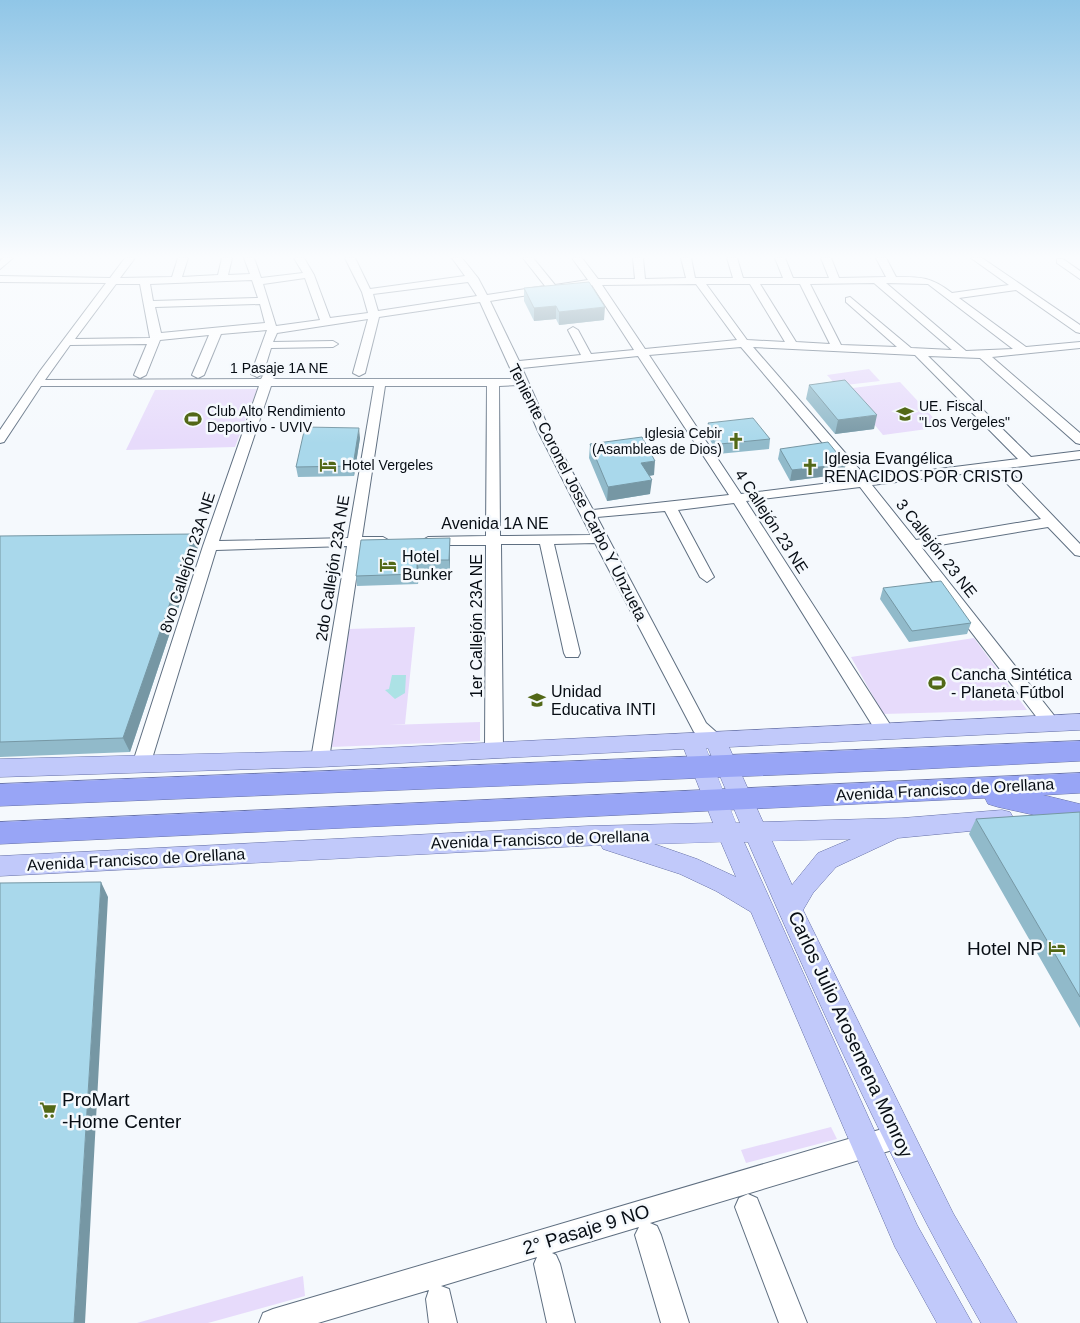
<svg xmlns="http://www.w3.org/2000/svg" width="1080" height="1323" font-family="Arial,sans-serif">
  <rect width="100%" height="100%" fill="#f5f9fd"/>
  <path fill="#e7dbfb" d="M869,369L880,381L837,386L827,375Z
    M900,382L942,427L883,435L845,389Z
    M257,389L235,447L126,450L155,390Z
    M415,627L405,724L389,725L480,722V741L331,747L348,629Z
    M974,638L1027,710L883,714L851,657Z
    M831,1127L837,1139L746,1163L741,1150Z
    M303,1276L305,1296L208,1323H137Z"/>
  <path fill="#ace2e5" d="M392,675H406L405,693L395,699L385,690L389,689Z"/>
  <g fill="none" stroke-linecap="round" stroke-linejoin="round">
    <g stroke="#5f6f81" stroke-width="2">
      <path id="minor" d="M3,258H13L0,269V261Z
        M125,258H135L120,278L172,277L178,258H188L182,277L218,275L222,258H232L228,275L250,274L244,258H254L261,278L303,273L294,258H304L314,275L330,318L368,313L362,292L345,258H355L370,289L465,276L452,258H462L478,278L487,295L545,286L523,258H533L555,285L588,280L572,258H582L598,279H635L633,258H643L645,279L686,278L681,258H691L695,278H733L727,258H737L743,278H783L775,258H785L793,278H829L821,258H831L839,278L886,277L876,258H886L896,277C922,277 931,277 952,293L1009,285L971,258H982L1080,325V333L1076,332L1016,290L959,298L1026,347L1080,342V348L992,357L1080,433V444L1076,443L980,358L928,356L1031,457L1080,451V459L1007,468L1080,544V556L1075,555L1048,527L922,548L1060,723L1057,728L1051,729L1045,728L860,487L746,501L891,726L894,731L891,736L885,737L879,736L734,503L678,510L714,577L707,582L700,577L665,511L597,517L706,723L724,739L721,744C709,747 703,739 694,732L595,543L554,544L580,653L578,657H566L564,653L540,544H501L503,750L500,755L494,757L488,755L485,750L486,545H428L421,541L428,537L486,536L487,386H385L362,537H383L390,541L383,545L361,546L329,759L326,764L320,766L314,764L311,759L347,546L216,550L151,762L148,767L142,769L136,767L133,762L203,546L259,386H41L4,442L0,443V430L40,371L106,283L0,282V276L110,278ZM305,278L320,320L276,326L263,284ZM252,280L258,298L153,301L150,284ZM468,282L477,296L378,311L373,294ZM874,283L952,350L911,348L850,297L846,298V302L897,347L841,345L810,284ZM886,283L928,284L1013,349L966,351ZM116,284H140L150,338L75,339ZM696,284L737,340L645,349L602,285ZM706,284H750L785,342L747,340ZM760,284H800L830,344L796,342ZM592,285L634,350L591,354L578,330L573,327L568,330L581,355L519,361L490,301ZM480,302L515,379H273L275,374L269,371L265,372L261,379L45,380L70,345L147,344L134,375L140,378L146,375L160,340L209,335L192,375L198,378L204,375L221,334L267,330L251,374L257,377L263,374L271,348L333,347L338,344L333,341L273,342L277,333L368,319L353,373L359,376L365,373L379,317ZM260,304L265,323L161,333L155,307ZM741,347L854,480L741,494L649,355ZM753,347L915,355L1018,459L867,478ZM638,356L729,495L593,510L550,431L522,368ZM518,385L538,431L591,535L500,536L499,386ZM271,386H374L348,538L219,541ZM994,470L1041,519L916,540L872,485Z
        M1057,259H1063L1080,271V279L1057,263Z
        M899,1124L908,1127L911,1136L908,1145L899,1148L650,1223L657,1226L661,1235L689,1323H661L635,1235L639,1227L552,1253L556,1255L560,1264L575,1323H547L534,1264L537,1257L441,1286L449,1289L457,1323H429L426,1299L429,1290L318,1323H259L263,1313L273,1309Z
        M748,1194L757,1198L807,1323H779L735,1207L739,1198Z"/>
    </g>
    <g stroke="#6570a7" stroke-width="1">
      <path id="major" d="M1080,714V730L729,747L763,822L902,818L1002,810L1010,812L1014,819L1010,826L1002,828L898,838L836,867L813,893L803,910L953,1213L1017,1323H981C893,1169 819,1005 748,842H744L917,1225L972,1323H937L895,1247L751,912L716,891L680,874L603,849L601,845L0,876V856L588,826L713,823L684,749L320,767L0,777V759L320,751ZM706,748H708L740,823H736ZM851,839L818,853L792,885L772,841ZM721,842L736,877L697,859L654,844Z"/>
    </g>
    <g stroke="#6570a7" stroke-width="1">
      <path id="highway" d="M1080,741V761L902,770L0,806V784Z
        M1080,773V793L1043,795L1080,804V822L1075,824L998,807L988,804L985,798L0,844V822Z"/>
    </g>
    <use href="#minor" fill="#fff" fill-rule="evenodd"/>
    <use href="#major" fill="#c1c9fa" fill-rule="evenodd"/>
    <use href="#highway" fill="#98a5f6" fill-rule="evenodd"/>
  </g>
  <path fill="#91baca" d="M524,288L604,320L559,325L556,319L534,321L524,301Z
    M809,385L874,429L835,434L806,399Z
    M708,423L770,439L769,449L718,454L706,433Z
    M360,438L354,476L298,477L296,467Z
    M590,444L654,475L649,476L650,494L607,501L589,458Z
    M780,449L846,464L843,474L790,481L778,459Z
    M0,536L198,549L130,752L0,757Z
    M450,538V570L419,571L418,584L357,586L356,576Z
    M883,588L971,623L967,634L909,642L880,599Z
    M1080,812V1028L969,834L976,819Z"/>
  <path fill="#7697a4" d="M556,306V319L534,321V308Z
    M605,307L604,320L559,325V312Z
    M877,415L874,429L835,434L838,420Z
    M359,428L360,438L354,476L353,466Z
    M655,461L654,475L640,477L641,463Z
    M846,464L843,474L790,481L792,470Z
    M652,480L650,494L607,501L608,487Z
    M194,534L198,549L130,752L123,738Z
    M450,538V570L449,560Z
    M417,560L419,571L418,584L417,574Z
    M101,882L108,897L85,1323H74Z"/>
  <path fill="#a9d8eb" stroke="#7697a4" d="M589,282L605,307L559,312L556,306L534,308L524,288Z
    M845,380L877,415L838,420L809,385Z
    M753,418L770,439L720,444L708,423Z
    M305,427L359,428L353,466L296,467Z
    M642,437L655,461L641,463L652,480L608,487L590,444Z
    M828,442L846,464L792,470L780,449Z
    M194,534L123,738L0,742V536Z
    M450,538L449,560H417V574L356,576L361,540Z
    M941,581L971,623L912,631L883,588Z
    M1080,812V997L976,819Z
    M101,882L74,1323H0V883Z"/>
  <linearGradient id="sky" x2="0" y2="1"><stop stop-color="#90c6e7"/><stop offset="0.58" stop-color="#fafcfe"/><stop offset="1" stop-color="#fafcfe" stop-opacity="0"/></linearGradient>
  <rect width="1080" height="443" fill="url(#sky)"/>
  <defs>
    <g id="school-bare" transform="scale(1.35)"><path d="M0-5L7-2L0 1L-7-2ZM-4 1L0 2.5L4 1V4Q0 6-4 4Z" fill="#526817" stroke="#f5f9fd" stroke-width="2.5" paint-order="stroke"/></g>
    <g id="stadium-bare" transform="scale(1.35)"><path d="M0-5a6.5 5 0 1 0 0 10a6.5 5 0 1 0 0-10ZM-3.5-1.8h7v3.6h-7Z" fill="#526817" stroke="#f5f9fd" stroke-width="2.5" paint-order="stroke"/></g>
    <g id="church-bare" transform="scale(1.35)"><path d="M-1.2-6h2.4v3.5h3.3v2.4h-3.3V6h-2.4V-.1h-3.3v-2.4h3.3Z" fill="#526817" stroke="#f5f9fd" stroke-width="2.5" paint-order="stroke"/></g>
    <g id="hotel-bare" transform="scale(1.35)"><path d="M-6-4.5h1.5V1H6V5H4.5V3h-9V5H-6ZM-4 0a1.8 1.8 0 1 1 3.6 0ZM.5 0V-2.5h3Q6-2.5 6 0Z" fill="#526817" stroke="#f5f9fd" stroke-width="2.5" paint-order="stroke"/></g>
    <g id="supermarket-bare" transform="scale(1.35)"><path d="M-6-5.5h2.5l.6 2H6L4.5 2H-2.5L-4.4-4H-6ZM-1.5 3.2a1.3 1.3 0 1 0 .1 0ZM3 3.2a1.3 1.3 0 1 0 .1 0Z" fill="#526817" stroke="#f5f9fd" stroke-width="2.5" paint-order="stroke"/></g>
  </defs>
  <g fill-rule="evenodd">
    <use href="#school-bare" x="905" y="414"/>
    <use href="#stadium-bare" x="193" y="419"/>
    <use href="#church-bare" x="736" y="441"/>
    <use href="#hotel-bare" x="328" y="465"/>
    <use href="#church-bare" x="810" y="467"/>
    <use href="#hotel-bare" x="388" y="565"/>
    <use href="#stadium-bare" x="937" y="683"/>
    <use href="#school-bare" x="537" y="700"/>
    <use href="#hotel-bare" x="1057" y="948"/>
    <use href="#supermarket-bare" x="48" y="1110"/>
  </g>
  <g text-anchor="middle" stroke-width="5" stroke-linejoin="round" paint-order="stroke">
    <g font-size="14" fill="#070d14" stroke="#f5f9fd">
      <text x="279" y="373">1 Pasaje 1A NE</text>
    </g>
    <g font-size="14" fill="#070d14" stroke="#f5f9fd" text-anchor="start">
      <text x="919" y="411">UE. Fiscal<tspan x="919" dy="16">"Los Vergeles"</tspan></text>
      <text x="207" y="416">Club Alto Rendimiento<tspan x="207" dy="16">Deportivo - UVIV</tspan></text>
      <text x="722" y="438" text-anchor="end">Iglesia Cebir<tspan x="722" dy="16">(Asambleas de Dios)</tspan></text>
      <text x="342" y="470">Hotel Vergeles</text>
    </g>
    <g font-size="16" fill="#070d14" stroke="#f5f9fd" text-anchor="start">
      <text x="824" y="464">Iglesia Evangélica<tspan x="824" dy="18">RENACIDOS POR CRISTO</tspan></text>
      <text x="402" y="562">Hotel<tspan x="402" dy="18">Bunker</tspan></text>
      <text x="951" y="680">Cancha Sintética<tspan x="951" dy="18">- Planeta Fútbol</tspan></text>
      <text x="551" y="697">Unidad<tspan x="551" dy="18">Educativa INTI</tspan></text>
    </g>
    <g font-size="16" fill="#070d14" stroke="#f5f9fd">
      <text transform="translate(578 492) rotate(63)" y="6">Teniente Coronel Jose Carbo Y Unzueta</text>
      <text transform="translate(772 521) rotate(57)" y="6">4 Callejón 23 NE</text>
      <text x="495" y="529">Avenida 1A NE</text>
      <text transform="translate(937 548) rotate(52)" y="6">3 Callejón 23 NE</text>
      <text transform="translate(187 562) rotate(-72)" y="6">8vo Callejón 23A NE</text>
      <text transform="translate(332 568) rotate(-81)" y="6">2do Callejón 23A NE</text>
      <text transform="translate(476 626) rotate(-90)" y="6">1er Callejón 23A NE</text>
      <text transform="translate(945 789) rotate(-3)" y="6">Avenida Francisco de Orellana</text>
      <text transform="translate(540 839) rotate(-2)" y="6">Avenida Francisco de Orellana</text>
      <text transform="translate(136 859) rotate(-3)" y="6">Avenida Francisco de Orellana</text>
    </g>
    <g font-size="19" fill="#070d14" stroke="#f5f9fd" text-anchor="end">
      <text x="1043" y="955">Hotel NP</text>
      <text x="62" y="1106" text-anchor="start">ProMart<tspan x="62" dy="22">-Home Center</tspan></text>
    </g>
    <g font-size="19" fill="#070d14" stroke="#f5f9fd">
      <text transform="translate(851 1034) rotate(65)" y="7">Carlos Julio Arosemena Monroy</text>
      <text transform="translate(586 1229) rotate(-17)" y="7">2° Pasaje 9 NO</text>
    </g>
  </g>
</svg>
